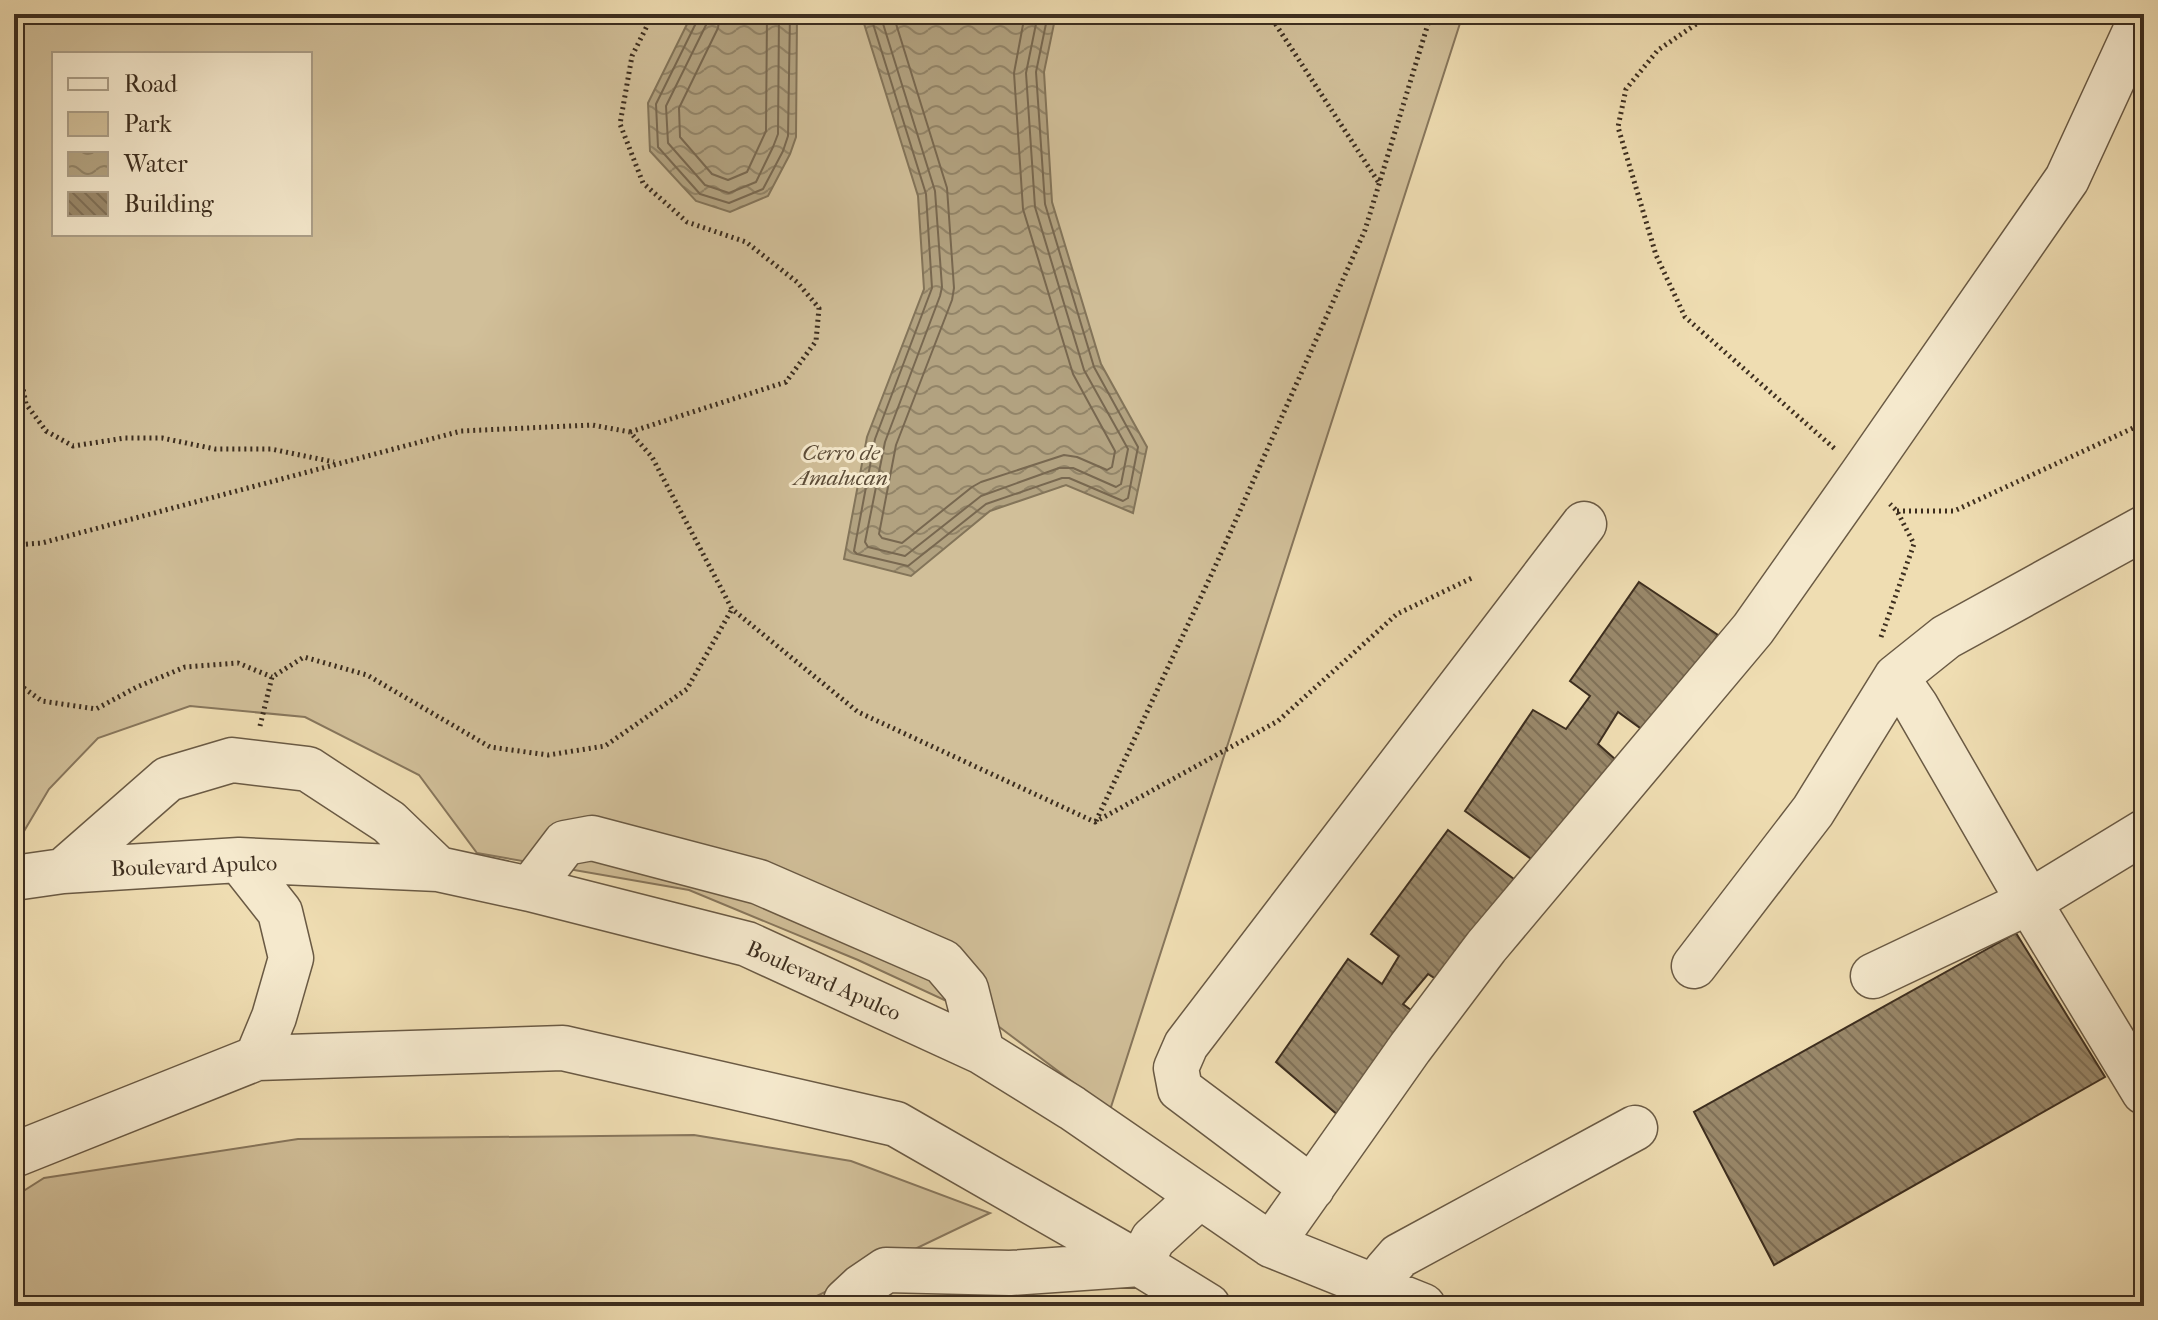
<svg xmlns="http://www.w3.org/2000/svg" width="2158" height="1320" font-family="'IM FELL French Canon',serif">
  <defs>
    <pattern id="water-waves" width="16" height="10" patternUnits="userSpaceOnUse" patternTransform="scale(2)"><rect width="16" height="10" fill="#b2a280"/><path d="M0 5q4-4 8 0t8 0" fill="none" stroke="#928468"/></pattern>
    <pattern id="building-back-hatch" width="6" height="6" patternUnits="userSpaceOnUse" patternTransform="scale(2)"><rect width="6" height="6" fill="#9a896b"/><path d="M-1 5l2 2M0 0l6 6M5-1l2 2" fill="none" stroke="#7f7057"/></pattern>
  </defs>
  <rect width="100%" height="100%" fill="#efddb2"/>
  <filter id="stains"><feTurbulence type="fractalNoise" baseFrequency=".0025" numOctaves="4"/><feColorMatrix values="0 0 0 0 .2 0 0 0 0 .09 0 0 0 0 .02 0 0 0 .5 -.17"/></filter>
  <radialGradient id="worn" r=".72"><stop offset=".6" stop-color="#630" stop-opacity="0"/><stop offset="1" stop-color="#630" stop-opacity=".3"/></radialGradient>
  <path fill="#d1bf99" stroke="#87765c" stroke-width="2" fill-rule="evenodd" d="M14,14H1463L1110,1110L994,1023L858,960L689,890L477,853L419,775L305,717L190,706L98,738L49,789L17,843H14ZM54,54H310V234H54Z
    M694,1135L851,1161L990,1213L796,1306H14V1197L44,1178L298,1139Z"/>
  <path fill="url(#water-waves)" stroke="#837459" stroke-width="2" d="M692,14H797L796,137L790,154L768,196L730,212L696,201L650,151L648,103Z
    M861,14H1056L1044,72L1052,202L1101,364L1147,447L1133,513L1066,485L990,511L911,576L844,559L867,437L924,289L918,196Z"/>
  <g fill="none" stroke-linecap="round" stroke-linejoin="round">
    <path stroke="#786850" stroke-width="2" d="M698,14L697,21L656,104L658,147L700,194L729,203L763,189L783,151L788,136L790,14
      M708,14L707,23L666,106L668,143L705,185L729,193L756,182L773,147L778,134L779,14
      M720,14L718,28L679,108L680,137L712,174L728,180L747,172L766,131L767,14
      M870,14L926,194L932,288L875,439L854,551L857,554L908,566L986,504L1062,478H1069L1123,501L1128,498L1138,447L1094,367L1045,204L1036,72L1048,14
      M880,14L935,191L942,287L940,296L885,442L865,542L868,547L905,556L981,496L1059,468H1073L1116,487L1121,484L1128,449L1084,370L1035,207L1026,73L1038,14
      M893,14L947,188L954,288L952,300L896,445L879,534L882,538L902,543L972,487L981,482L1064,455L1077,457L1107,470L1112,467L1115,451L1073,374L1023,209L1014,73L1025,14"/>
  </g>
  <path fill="url(#building-back-hatch)" stroke="#3d2e1f" stroke-width="2" d="M1639,582L1718,635L1647,733L1618,712L1598,744L1617,761L1538,864L1465,811L1533,710L1566,729L1590,696L1570,681Z
    M1448,830L1526,888L1445,985L1428,974L1403,1004L1420,1017L1346,1122L1276,1062L1348,959L1382,984L1399,956L1371,934Z
    M2016,933L2105,1077L1774,1265L1694,1112Z"/>
  <g fill="none" stroke-linecap="round" stroke-linejoin="round">
    <g stroke="#6a5a44" stroke-width="47">
      <path id="minor" d="M1896,677L1916,706L2029,902L2144,1092
        M239,860L280,912L291,958L274,1017L257,1058
        M63,871L168,779L232,760L308,769L389,822L438,869
        M14,878L63,871L239,860L438,869L530,889L747,944L982,1052L1072,1108L1271,1245L1423,1306
        M530,889L565,843L592,838L759,882L943,962L966,989L982,1052
        M1694,966L1813,811L1896,677L1946,637L2144,528
        M1873,976L2029,902L2144,832
        M14,1155L257,1058L563,1048L896,1124L1140,1264L1208,1306
        M1312,1188L1180,1089L1176,1068L1186,1045L1584,524
        M1271,1245L1410,1048L1486,947L1753,629L1863,473L2067,179L2143,14
        M1380,1289L1386,1271L1399,1256L1635,1128
        M845,1306L846,1301L861,1287L886,1270L1010,1273L1140,1264L1153,1239L1199,1197"/>
    </g>
    <path stroke="#3d2e1f" stroke-width="5" stroke-dasharray="2 4" stroke-linecap="butt" d="M1269,14L1379,183
      M1711,14L1658,50L1626,89L1618,127L1656,255L1685,317L1835,449
      M14,344L20,352L22,383L26,404L46,431L73,446L125,438H162L215,449H271L334,462
      M630,432L786,382L816,341L819,308L797,282L746,242L687,222L643,183L620,124L632,56L653,14
      M1897,511H1954L2144,423
      M14,545L42,543L461,431L592,425L630,432L652,457L732,609L858,712L1095,822L1278,721L1397,614L1474,577
      M1881,637L1914,544L1897,511L1890,504
      M14,681L42,701L96,709L137,687L185,667L238,663L272,677
      M260,726L272,677L304,657L367,675L490,747L548,755L605,746L687,689L732,609
      M1096,821L1214,569L1365,230L1431,14"/>
    <use href="#minor" stroke="#f5e9cd" stroke-width="44"/>
  </g>
  <g text-anchor="middle" stroke-width="6" stroke-linejoin="round" paint-order="stroke">
    <g font-size="22" font-style="italic" fill="#5b4b37" stroke="#f5e9cd">
      <text x="841" y="460">Cerro de<tspan x="841" dy="25">Amalucan</tspan></text>
    </g>
    <g font-size="22" fill="#3d2e1f" stroke="#f5e9cd">
      <text transform="translate(194 865) rotate(-2)" y="8">Boulevard Apulco</text>
      <text transform="translate(824 980) rotate(24)" y="8">Boulevard Apulco</text>
    </g>
  </g>
  <rect width="2158" height="1320" fill="none" stroke="#efddb2" stroke-width="48"/>
  <rect x="16" y="16" width="2126" height="1288" fill="none" stroke="#3d2e1f" stroke-width="4"/>
  <rect x="24" y="24" width="2110" height="1272" fill="none" stroke="#3d2e1f" stroke-width="2"/>
  <rect x="52" y="52" width="260" height="184" fill="#f5e9cd" stroke="#ab9e87" stroke-width="2"/>
  <rect x="68" y="78" width="40" height="12" fill="#f5e9cd" stroke="#ab9e87" stroke-width="2"/>
  <text x="124" y="92" font-size="24" fill="#3d2e1f">Road</text>
  <rect x="68" y="112" width="40" height="24" fill="#d1bf99" stroke="#ab9e87" stroke-width="2"/>
  <text x="124" y="132" font-size="24" fill="#3d2e1f">Park</text>
  <rect x="68" y="152" width="40" height="24" fill="url(#water-waves)" stroke="#ab9e87" stroke-width="2"/>
  <text x="124" y="172" font-size="24" fill="#3d2e1f">Water</text>
  <rect x="68" y="192" width="40" height="24" fill="url(#building-back-hatch)" stroke="#ab9e87" stroke-width="2"/>
  <text x="124" y="212" font-size="24" fill="#3d2e1f">Building</text>
  <rect width="100%" height="100%" filter="url(#stains)"/>
  <rect width="100%" height="100%" fill="url(#worn)"/>
</svg>
